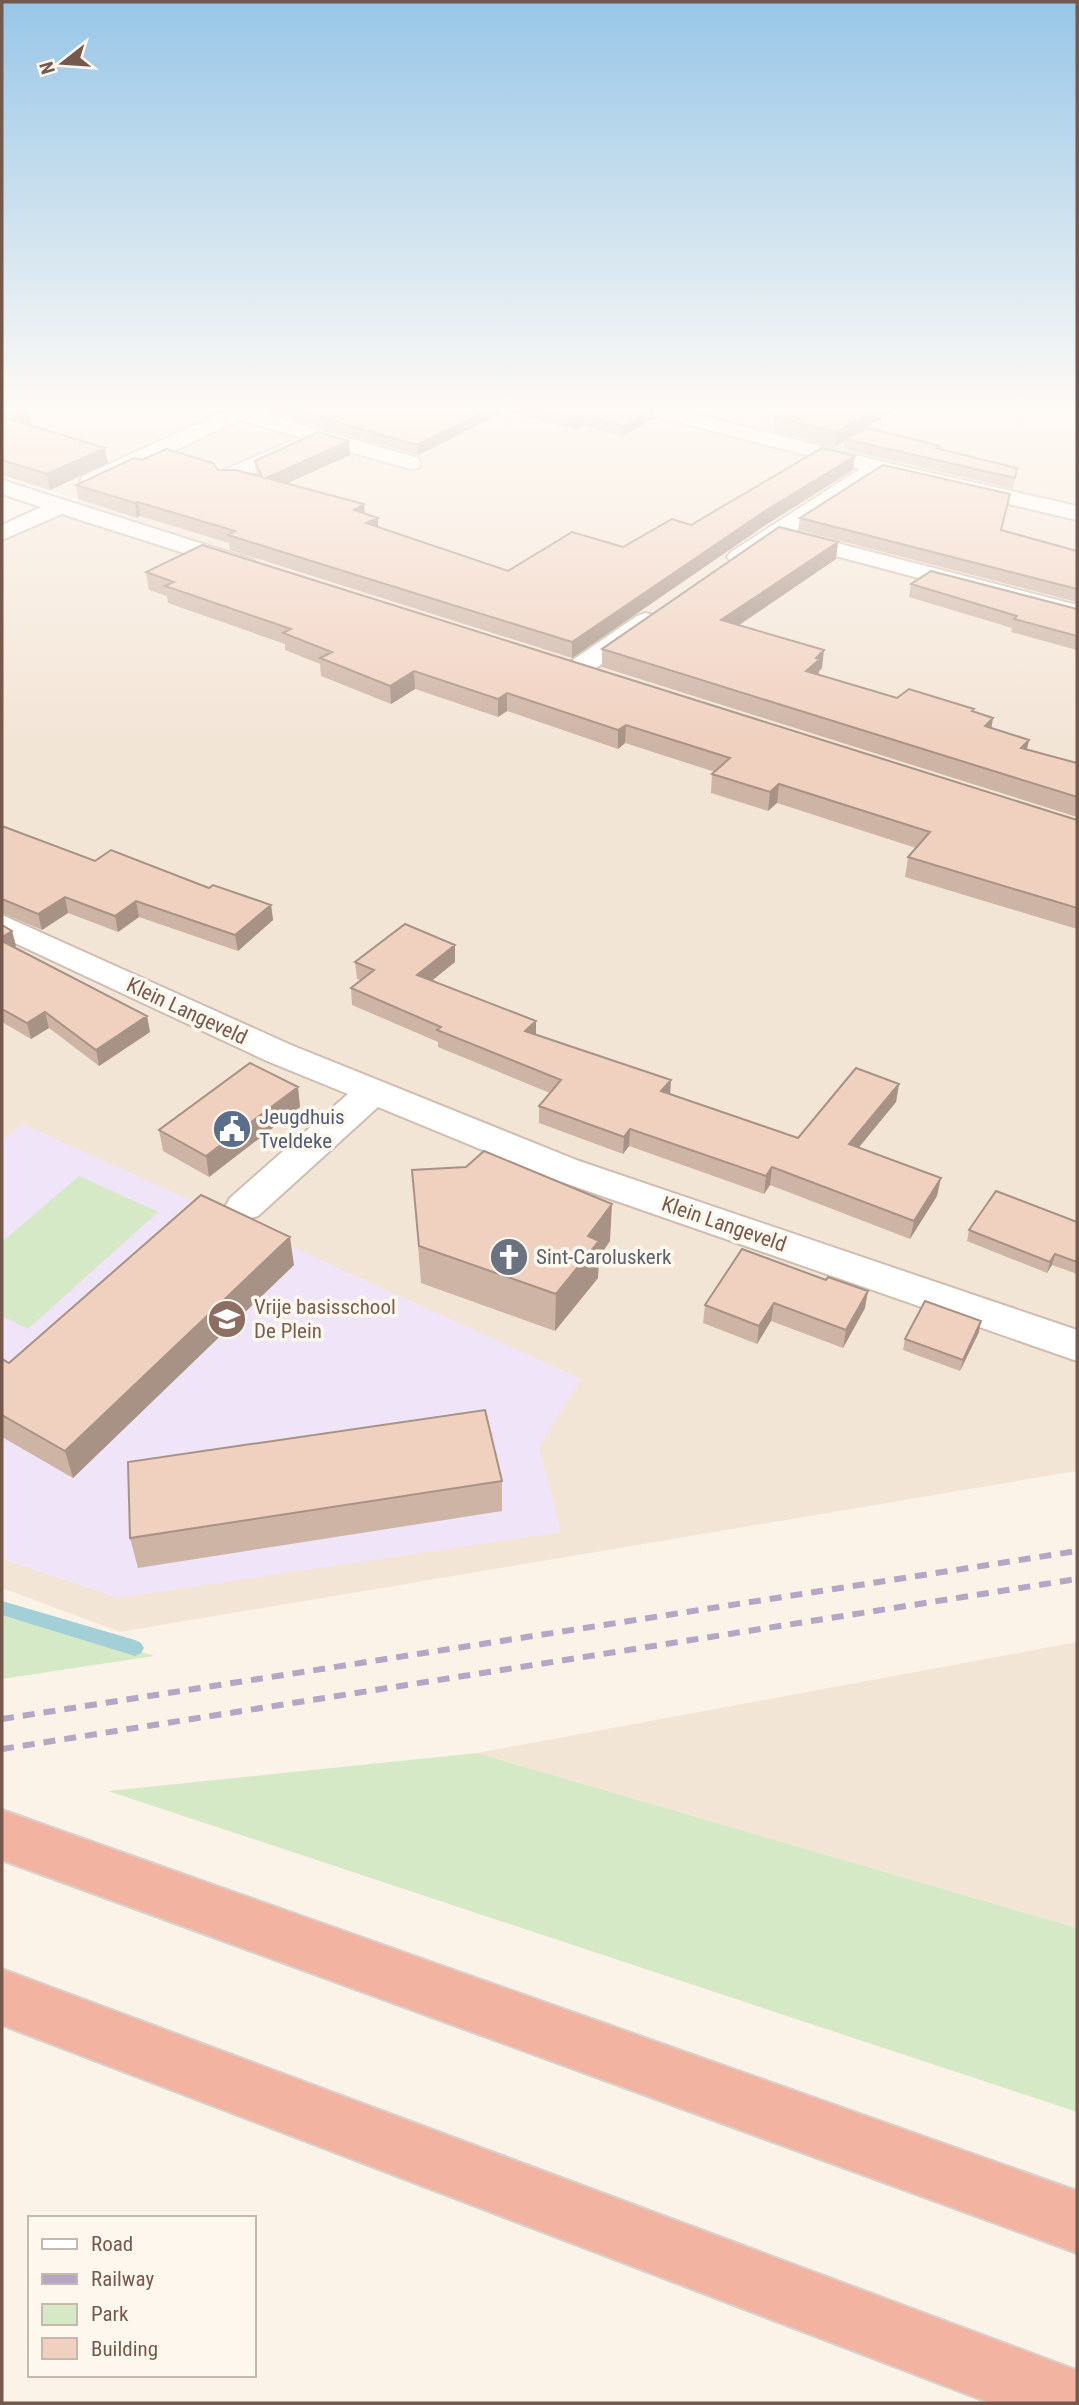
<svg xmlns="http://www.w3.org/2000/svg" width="1079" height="2405" font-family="'Roboto Condensed',sans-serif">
  <rect width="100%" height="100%" fill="#fcf3e8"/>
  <path fill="#f3e5d6" d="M2,404H1077V1471L120,1632L2,1588V538L79,500L2,476Z
    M1077,1642V1928L477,1753Z"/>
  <path fill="#f0e4f8" d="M23,1124L581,1379L539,1447L561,1532L118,1598L2,1559V1140Z"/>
  <path fill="#d6e9c6" d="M79,1176L158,1212L28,1329L2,1316V1242Z
    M2,1608L154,1656L2,1679Z
    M477,1753L1077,1928V2112L108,1791Z"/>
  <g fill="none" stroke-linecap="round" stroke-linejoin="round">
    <path fill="#a3d0d6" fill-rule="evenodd" d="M2,1601L135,1640L141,1643L144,1648L141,1653L135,1656L2,1615Z"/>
    <g stroke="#cfbdb1" stroke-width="4">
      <path id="minor" d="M241,404H268L257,412L418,458L421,463L418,468L410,469L312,441L310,447L236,482H220L217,477L220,472L300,437L240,420L99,486H83L80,481L83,476Z
        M620,404H654L879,461L1077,506V520L881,474L794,532L1077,605V620L779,541L747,562H731L727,557L731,552L860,469L623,408Z
        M2,480L253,560L257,565L253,570H237L62,514L2,540V525L41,507L2,494Z
        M646,613L655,616L659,621L655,626L585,676L576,678L567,676L563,670L567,664L637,616Z
        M2,915L291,1045L579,1161L1077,1330V1361L553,1179L378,1107L258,1216L244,1220L230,1216L225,1207L230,1198L348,1094L267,1061L2,937Z"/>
    </g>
    <g stroke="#d8d1cd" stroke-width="4">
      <path id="highway" d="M2,1810L1077,2191V2253L2,1860Z
        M2,1969L1076,2370L1077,2403H990L2,2025Z"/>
    </g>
    <use href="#minor" fill="#fff" fill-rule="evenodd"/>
    <use href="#highway" fill="#f3b3a1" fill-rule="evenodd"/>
    <path stroke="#b5a6c5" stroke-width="6" stroke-dasharray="12 9" stroke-linecap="butt" d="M2,1719L1077,1551
      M2,1749L1077,1579"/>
  </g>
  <path fill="#ceb4a5" d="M2,404L32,426L105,448L108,463L50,490L3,475L2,476Z
    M269,404H637L654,408L653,419L623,436L584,426L575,430L506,411L418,455L270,413Z
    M798,404H905L861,431L940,446V449L1017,468L1013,489L844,449L845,441L835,447L774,432L775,417Z
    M350,455L287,483L364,504L365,513L378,527L508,571L623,547L691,525L855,456L853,470L764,526L572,658L230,550L229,543L140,516L137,518L78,499L76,485L142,460L256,475L255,461Z
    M1010,494L1002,530L1077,551V602L798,530L800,518Z
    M838,542L836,559L739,625L822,668L819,671L818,675L897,698L973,711L991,728L1027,749L1077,763V817L602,667V649Z
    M146,572L1077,820V929L905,877L908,857L916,848L777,803L768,811L711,793L712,774L715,772L625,743L618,749L507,711L498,717L415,689L391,704L321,676L320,664L285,650V644L168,603L167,596L149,590Z
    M911,584L1077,609V650L1011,632L1012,628L909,597Z
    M2,826L95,861L209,888L271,905L273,920L238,951L139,917L118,932L68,913L42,930L2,913Z
    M2,925L12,931L16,946L15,947L147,1016L150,1032L99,1066L49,1028L31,1039L2,1022Z
    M455,945V962L432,980L536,1021V1035L670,1094L798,1138L899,1084L896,1102L858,1148L937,1196L910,1239L770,1185L764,1194L629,1146L623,1154L539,1123V1106L550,1093L438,1047V1042L352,1005L351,988L361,980L357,979L355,962Z
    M298,1087L300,1107L209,1177L163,1151L159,1130Z
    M412,1170L610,1241L599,1257L598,1278L555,1331L421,1283Z
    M1077,1222V1274L1052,1265L1047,1273L967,1241L969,1230Z
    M742,1249L865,1308L843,1348L771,1321L757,1344L703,1323L705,1305Z
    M294,1265L73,1478L2,1437V1359L9,1363Z
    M979,1332L960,1371L903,1350L905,1339Z
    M502,1481V1511L138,1568L130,1538Z"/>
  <path fill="#a89286" d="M500,404H506V411L418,455L417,445Z
    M884,404H905L847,439H845V441L835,447L836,432Z
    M654,408L653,419L623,436V426Z
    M29,410L32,426L9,419Z
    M584,415V426L575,430V420Z
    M349,441L350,455L268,492L266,478Z
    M105,448L108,463L50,490L47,474Z
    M855,456L853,470L764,526L572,658V642L765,511Z
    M138,502L140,516L137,518L135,503Z
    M364,504L365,519L354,510Z
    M378,518V532L366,523Z
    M838,542L836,559L720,638L721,620Z
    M824,650L822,668L819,671L818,677L806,671L816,658Z
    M414,671L415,689L391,704L390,686Z
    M507,693V711L498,717V699Z
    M993,718L990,736L985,726Z
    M626,725L625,743L618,749V730Z
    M1029,740L1025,758L1021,748Z
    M779,784L777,803L768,811L770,792Z
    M65,897L68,913L42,930L38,914Z
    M136,901L139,917L118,932L115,916Z
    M271,905L273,920L238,951L235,935Z
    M12,931L16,946L3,955L2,937Z
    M455,945V962L418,992L417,975Z
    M45,1012L49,1028L31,1039L27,1023Z
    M147,1016L150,1032L99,1066L96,1050Z
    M536,1021V1038L525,1031Z
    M671,1080L670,1097L661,1091Z
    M899,1084L896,1102L847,1162L849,1144Z
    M298,1087L300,1107L209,1177L206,1156Z
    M630,1129L629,1146L623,1154L624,1137Z
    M772,1167L770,1185L764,1194L766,1176Z
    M941,1178L937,1196L910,1239L914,1221Z
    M612,1204L610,1241L599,1257L598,1278L555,1331L556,1294L588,1236Z
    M290,1237L294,1265L73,1478L65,1451Z
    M1055,1254L1052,1265L1047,1273L1050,1262Z
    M868,1291L865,1308L843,1348L846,1330Z
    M774,1303L771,1321L757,1344L759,1326Z
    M981,1321L979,1332L960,1371L963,1360Z"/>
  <path fill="#f0d1c0" stroke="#a89286" stroke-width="2" d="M2,404H7L29,410L9,419L105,448L47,474L2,460Z
    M274,404H500L417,445Z
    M518,404H637L654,408L623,426L584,415L575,420Z
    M798,404H884L836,432L775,417Z
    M868,428L940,446L936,448L1017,468L1015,478L845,439Z
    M318,432L349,441L266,478L364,504L354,510L378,518L366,523L508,571L572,532L623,547L672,519L691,525L822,448L855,456L765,511L572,642L228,535L235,531L138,502L135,503L76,485L134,458L142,460L166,449L213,463L218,470H236L262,477L255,461Z
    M883,465L1010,494L1001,530L1077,551V589L800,518Z
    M779,527L838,542L721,620L824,650L816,658L820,659L806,671L897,698L909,689L974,709L972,711L993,718L985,726L1029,740L1021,748L1077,763V797L602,649Z
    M202,545L1077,820V908L908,857L930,832L779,784L770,792L712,774L730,758L626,725L618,730L507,693L498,699L414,671L390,686L320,658L332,652L283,633L291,629L165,586L174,582L146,572Z
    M931,571L1077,609V636L1014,619L1017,616L911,584Z
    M2,826L95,861L111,850L209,888L213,885L271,905L235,935L136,901L115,916L65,897L38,914L2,899Z
    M405,924L455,945L417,975L536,1021L525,1031L671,1080L661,1091L798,1138L856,1068L899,1084L849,1144L941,1178L914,1221L772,1167L766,1176L630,1129L624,1137L539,1106L561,1080L437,1030L441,1027L351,988L374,970L355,962Z
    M2,925L12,931L2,937Z
    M2,941L147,1016L96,1050L45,1012L27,1023L2,1009Z
    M250,1063L298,1087L206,1156L159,1130Z
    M484,1151L612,1204L588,1236L599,1241L556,1294L419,1246L412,1170L466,1167Z
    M996,1191L1077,1222V1262L1055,1254L1050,1262L969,1230Z
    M201,1195L290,1237L65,1451L2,1415V1359L9,1363Z
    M742,1249L826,1280L828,1277L868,1291L846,1330L774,1303L759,1326L705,1305Z
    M925,1301L981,1321L963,1360L905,1339Z
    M485,1410L502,1481L130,1538L128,1462Z"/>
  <linearGradient id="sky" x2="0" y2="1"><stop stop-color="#97c6e7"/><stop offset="0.55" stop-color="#fefaf5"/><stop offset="1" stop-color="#fefaf5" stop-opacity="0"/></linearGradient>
  <rect width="1079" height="741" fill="url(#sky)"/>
  <defs>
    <g id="civic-disc" transform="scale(2.0125)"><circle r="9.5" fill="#5c6f8a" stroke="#fef7ee"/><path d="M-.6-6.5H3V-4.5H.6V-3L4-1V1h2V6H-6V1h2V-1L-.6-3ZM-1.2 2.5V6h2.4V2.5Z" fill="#fff"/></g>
    <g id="church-disc" transform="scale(2.0125)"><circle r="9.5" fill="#6b7280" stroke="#fef7ee"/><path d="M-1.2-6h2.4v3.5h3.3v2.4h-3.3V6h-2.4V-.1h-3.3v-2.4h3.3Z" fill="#fff"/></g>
    <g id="school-disc" transform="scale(2.0125)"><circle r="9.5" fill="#8d6e63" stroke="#fef7ee"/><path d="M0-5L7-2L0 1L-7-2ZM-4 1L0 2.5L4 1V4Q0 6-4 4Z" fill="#fff"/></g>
  </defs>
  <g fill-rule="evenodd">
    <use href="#civic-disc" x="232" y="1129"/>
    <use href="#church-disc" x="509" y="1257"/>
    <use href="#school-disc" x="227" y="1319"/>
  </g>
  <g text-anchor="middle" stroke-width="7" stroke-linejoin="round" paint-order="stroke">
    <g font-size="21" fill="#75594d" stroke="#fef7ee">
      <text transform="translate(187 1011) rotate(25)" y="7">Klein Langeveld</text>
      <text transform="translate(724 1224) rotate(19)" y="7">Klein Langeveld</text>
    </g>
    <g font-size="21" fill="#4e5e75" stroke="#fef7ee" text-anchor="start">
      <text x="259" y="1124">Jeugdhuis<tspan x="259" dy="24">Tveldeke</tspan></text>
    </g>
    <g font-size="21" fill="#5b616d" stroke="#fef7ee" text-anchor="start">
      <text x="536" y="1264">Sint-Caroluskerk</text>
    </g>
    <g font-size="21" fill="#785e54" stroke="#fef7ee" text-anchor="start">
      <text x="254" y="1314">Vrije basisschool<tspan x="254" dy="24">De Plein</tspan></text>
    </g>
  </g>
  <rect width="1079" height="2405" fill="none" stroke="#75594d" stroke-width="7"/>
  <rect x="28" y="2216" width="228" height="161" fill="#fef7ee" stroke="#c7b8ae" stroke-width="2"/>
  <rect x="42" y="2239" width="35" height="10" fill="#ffffff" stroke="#c7b8ae" stroke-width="2"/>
  <text x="91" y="2251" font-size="21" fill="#75594d">Road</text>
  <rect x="42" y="2274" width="35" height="10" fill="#b5a6c5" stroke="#c7b8ae" stroke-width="2"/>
  <text x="91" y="2286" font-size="21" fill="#75594d">Railway</text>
  <rect x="42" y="2304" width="35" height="21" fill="#d6e9c6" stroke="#c7b8ae" stroke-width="2"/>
  <text x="91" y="2321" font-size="21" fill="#75594d">Park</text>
  <rect x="42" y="2338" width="35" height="21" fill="#f0d1c0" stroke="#c7b8ae" stroke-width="2"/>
  <text x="91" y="2356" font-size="21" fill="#75594d">Building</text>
  <g transform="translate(63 63) rotate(253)" stroke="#fef7ee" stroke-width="5" paint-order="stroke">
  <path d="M0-5L12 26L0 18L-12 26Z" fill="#75594d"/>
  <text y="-10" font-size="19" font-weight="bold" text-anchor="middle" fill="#75594d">N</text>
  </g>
</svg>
